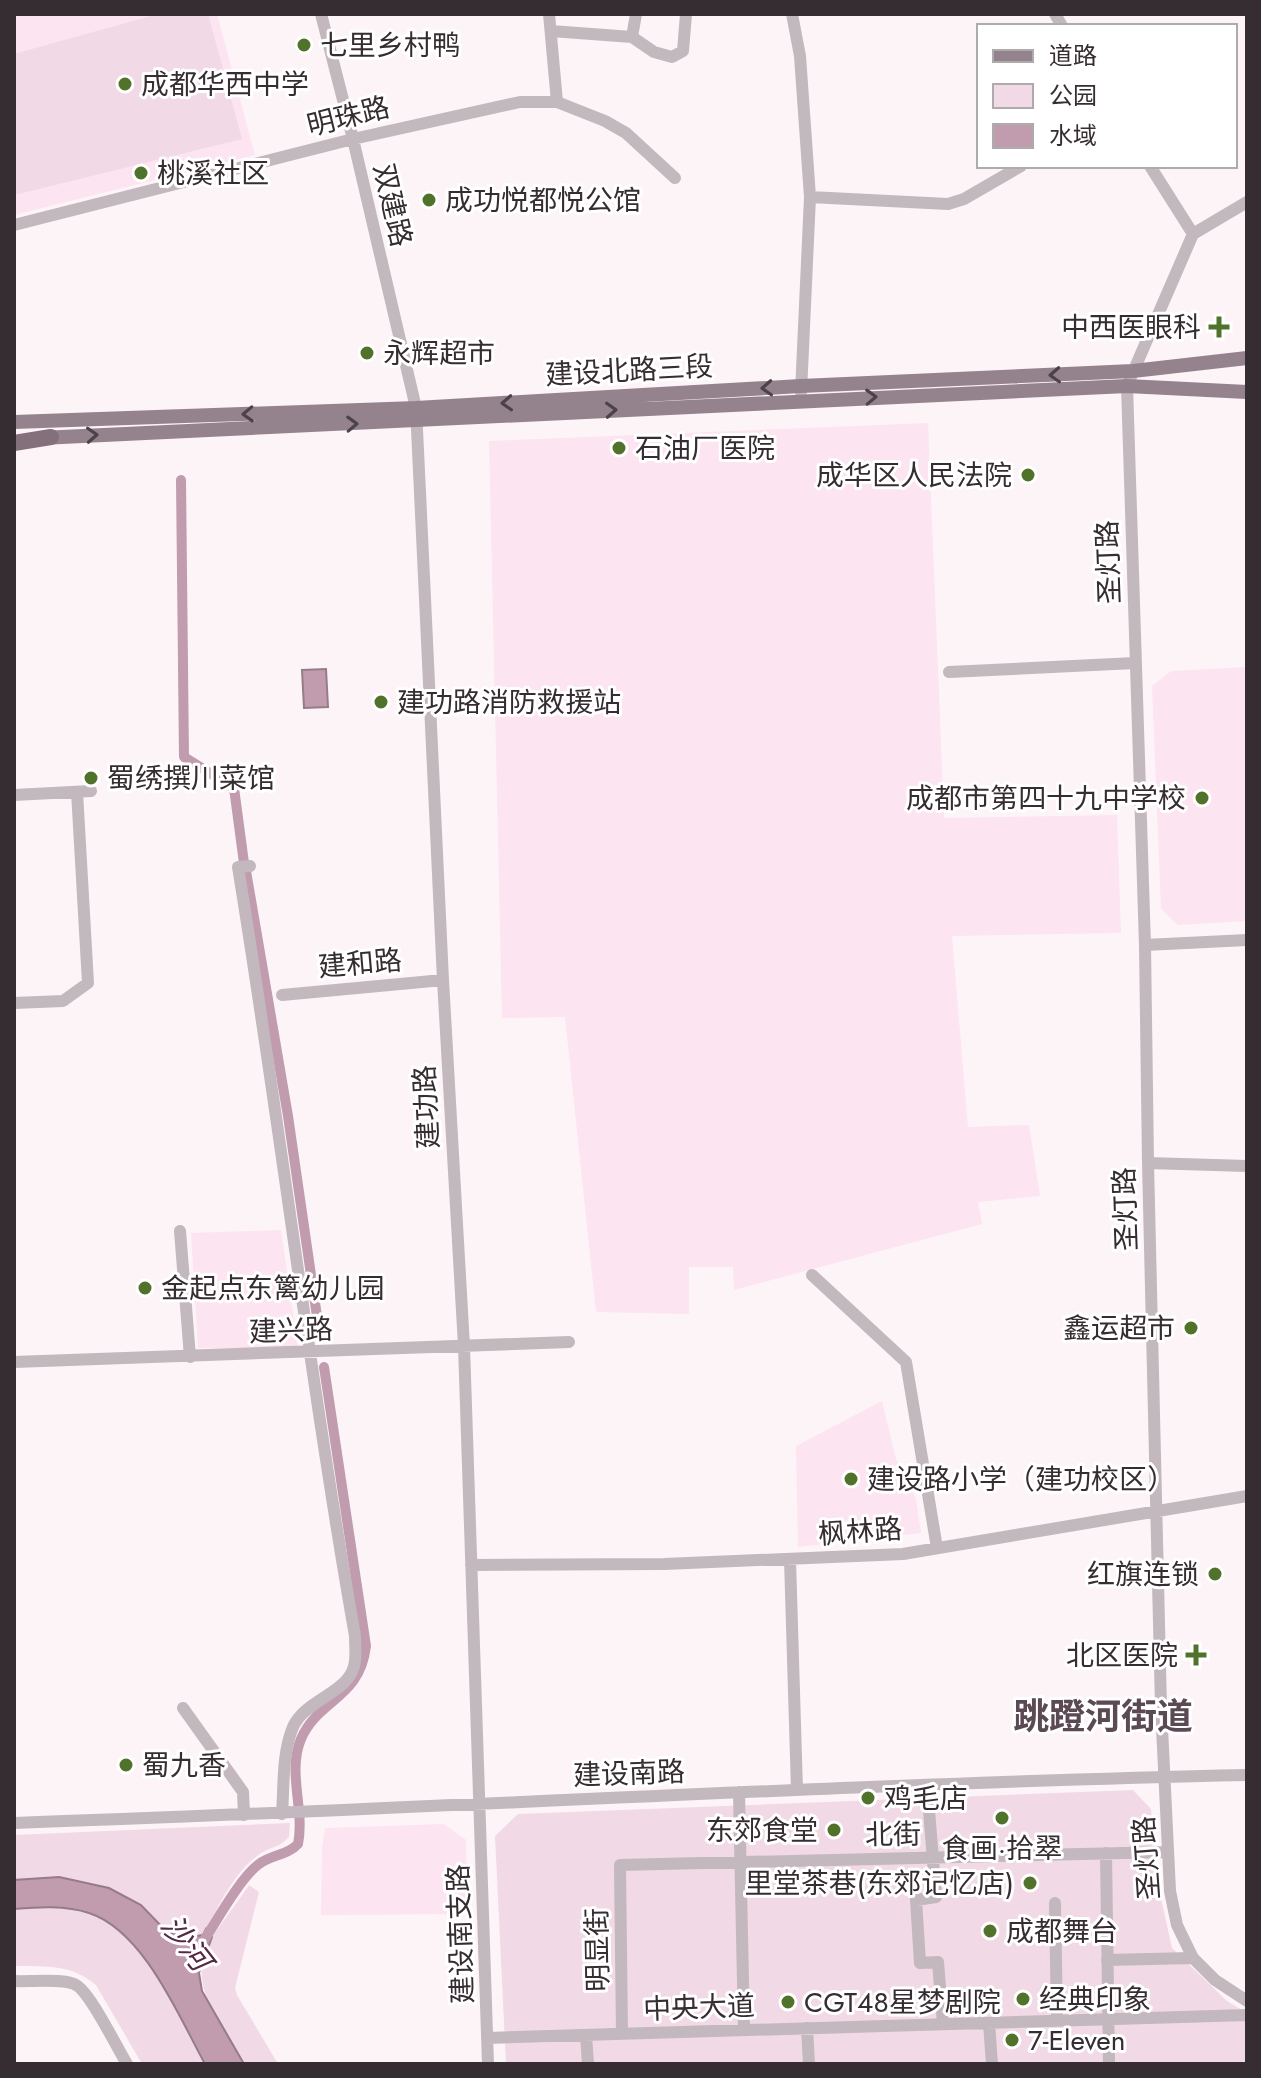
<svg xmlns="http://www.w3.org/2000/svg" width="1261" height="2078" font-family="Jost,'Noto Sans SC',sans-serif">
  <rect width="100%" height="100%" fill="#fdf4f8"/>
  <path fill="#fce4f0" d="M14,14H217L255,155L14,215Z
    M928,423L944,818L1117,815L1121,933L952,936L968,1127L1029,1125L1040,1196L978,1202L982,1224L734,1290L733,1267H689V1314L596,1312L565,1017L502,1018L489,441Z
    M1247,667V921L1178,925L1161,909L1152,686L1171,671Z
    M281,1230L298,1348H198L191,1233Z
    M882,1401L896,1459L916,1499L921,1533L798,1547L796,1446Z
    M444,1824L466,1840L468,1914L321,1915L322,1848L325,1828Z"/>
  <path fill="#f1d9e5" d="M158,14H208L242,139L14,195V54Z
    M1133,1790L1151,1809L1158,1885L1172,1948L1227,2001L1247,2013V2064H506L495,1836L518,1814Z
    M290,1823L289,1837C280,1848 268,1847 257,1856C232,1875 218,1908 203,1935L186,1938L166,1931L141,1905L59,1877L14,1880V1835Z
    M249,1885L259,1892L235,1988L237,1995L278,2064H244C222,2025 185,1986 210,1941C221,1922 237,1904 249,1885Z
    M46,1906C59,1909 76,1909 89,1913C144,1932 178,2016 205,2064H142L96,1985C70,1963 46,1967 14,1966V1909Z"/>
  <path fill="#c09cae" stroke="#967b88" stroke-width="2" d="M326,669L328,707L304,708L302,670Z
    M59,1877L109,1888L141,1905L166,1931L186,1938L203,1935L206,1929L212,1937L199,1973L202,1991L244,2064H205C179,2017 144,1931 89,1913C65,1905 38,1907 14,1909V1880Z"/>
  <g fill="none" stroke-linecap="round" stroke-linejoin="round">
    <path stroke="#c09cae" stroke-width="10" d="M181,480L184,757L234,788L244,863
      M246,871L288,1116L320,1337
      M203,1942C216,1922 240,1878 259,1864C271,1855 288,1855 298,1844C305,1810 287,1772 301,1739C318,1699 360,1699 366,1646L324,1367"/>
    <path stroke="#c2b8bd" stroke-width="12" d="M321,14L353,139L416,408L443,980L464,1346L488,2064
      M549,14L557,102
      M636,14L632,37L654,52L672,57L683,51L686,14
      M792,14L800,56L810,197L801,392
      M1055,14L1062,26
      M551,31L632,37
      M1150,166L1193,234L1127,386L1145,945L1148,1163L1161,1707L1170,1891L1177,1925L1193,1958L1215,1980L1247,2001
      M810,197L948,204L964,199L1021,166
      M14,225L353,139L520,102H557L605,121L626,133L675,178
      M1193,234L1247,202
      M949,672L1135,663
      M14,795L91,791
      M250,866L238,867C280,1123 310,1381 355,1636C355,1644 356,1653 355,1661C352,1693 306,1698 293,1727C282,1753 284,1786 282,1814
      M1145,945L1247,940
      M282,995L443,980
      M14,1003L63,1001L88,983L77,792
      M1148,1163L1247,1166
      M180,1231L190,1357
      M812,1275L906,1362L937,1548
      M14,1362L569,1342
      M790,1560L797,1790
      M471,1565L664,1564L903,1554L1247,1496
      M183,1708L243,1792L244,1815
      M739,1792L744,2030
      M928,1798L936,1897L916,1900L920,1963L938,1962L943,2024
      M14,1823C425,1809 836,1784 1247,1775
      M1106,1853L1109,2064
      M1055,1903L1057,2021
      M1107,1960L1193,1958
      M14,1981C29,1982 64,1978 76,1985C90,1992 117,2048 127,2064
      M989,2023L992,2064
      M807,2028L809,2064
      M622,2034L620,1865L1168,1852
      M586,2035L588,2064
      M487,2038L1247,2015"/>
    <path stroke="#94838c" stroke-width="14" d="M14,422L416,408L801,386L1133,371L1247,358
      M41,438L1127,386L1247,392"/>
    <path stroke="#84707a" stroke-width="16" d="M14,443L51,437"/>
  </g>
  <defs><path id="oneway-chevron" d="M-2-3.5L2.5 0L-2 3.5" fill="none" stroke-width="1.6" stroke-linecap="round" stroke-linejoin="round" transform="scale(2)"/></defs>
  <g stroke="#4d4248">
    <use href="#oneway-chevron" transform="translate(1055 375) rotate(177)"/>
    <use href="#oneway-chevron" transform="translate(767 388) rotate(177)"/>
    <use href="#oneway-chevron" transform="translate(871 397) rotate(-2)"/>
    <use href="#oneway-chevron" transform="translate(507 403) rotate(177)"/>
    <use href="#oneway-chevron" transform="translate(611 410) rotate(-3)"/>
    <use href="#oneway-chevron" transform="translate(248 414) rotate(178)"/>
    <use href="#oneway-chevron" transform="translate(352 424) rotate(-2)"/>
    <use href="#oneway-chevron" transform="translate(92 435) rotate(-3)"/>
  </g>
  <g fill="#51722a" stroke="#fff" stroke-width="3">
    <circle cx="304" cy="45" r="8"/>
    <circle cx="125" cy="84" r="8"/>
    <circle cx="141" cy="173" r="8"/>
    <circle cx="429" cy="200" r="8"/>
    <path d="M1215 315h8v8h8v8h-8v8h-8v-8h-8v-8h8z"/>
    <circle cx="367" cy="353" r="8"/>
    <circle cx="619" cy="448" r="8"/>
    <circle cx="1028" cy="475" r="8"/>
    <circle cx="381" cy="702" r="8"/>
    <circle cx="91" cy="778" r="8"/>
    <circle cx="1202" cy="798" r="8"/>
    <circle cx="145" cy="1288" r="8"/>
    <circle cx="1191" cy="1328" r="8"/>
    <circle cx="851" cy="1479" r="8"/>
    <circle cx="1215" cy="1574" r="8"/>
    <path d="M1192 1643h8v8h8v8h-8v8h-8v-8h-8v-8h8z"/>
    <circle cx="126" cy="1765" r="8"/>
    <circle cx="868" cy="1798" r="8"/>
    <circle cx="1002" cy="1818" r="8"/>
    <circle cx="834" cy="1830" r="8"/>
    <circle cx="1030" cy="1883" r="8"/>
    <circle cx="990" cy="1931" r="8"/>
    <circle cx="1023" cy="1999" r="8"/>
    <circle cx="788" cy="2002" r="8"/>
    <circle cx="1012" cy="2040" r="8"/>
  </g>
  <g text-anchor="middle" stroke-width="6" stroke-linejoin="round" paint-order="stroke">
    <g font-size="28" fill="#352d31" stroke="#fff" text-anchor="start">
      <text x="320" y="55">七里乡村鸭</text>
      <text x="141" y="94">成都华西中学</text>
      <text x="157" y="183">桃溪社区</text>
      <text x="445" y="210">成功悦都悦公馆</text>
      <text x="1201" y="337" text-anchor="end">中西医眼科</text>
      <text x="383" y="363">永辉超市</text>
      <text x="635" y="458">石油厂医院</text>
      <text x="1012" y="485" text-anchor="end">成华区人民法院</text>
      <text x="397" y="712">建功路消防救援站</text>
      <text x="107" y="788">蜀绣撰川菜馆</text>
      <text x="1186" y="808" text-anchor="end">成都市第四十九中学校</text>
      <text x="161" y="1298">金起点东篱幼儿园</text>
      <text x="1175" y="1338" text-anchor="end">鑫运超市</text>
      <text x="867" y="1489">建设路小学（建功校区）</text>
      <text x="1199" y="1584" text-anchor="end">红旗连锁</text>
      <text x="1178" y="1665" text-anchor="end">北区医院</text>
      <text x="142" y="1775">蜀九香</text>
      <text x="884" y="1808">鸡毛店</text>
      <text x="818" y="1840" text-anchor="end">东郊食堂</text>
      <text x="1002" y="1858" text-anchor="middle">食画·拾翠</text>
      <text x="1014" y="1893" text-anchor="end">里堂茶巷(东郊记忆店)</text>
      <text x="1006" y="1941">成都舞台</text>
      <text x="1039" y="2009">经典印象</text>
      <text x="804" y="2012">CGT48星梦剧院</text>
      <text x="1028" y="2050">7-Eleven</text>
    </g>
    <g font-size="28" fill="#352d31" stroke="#fff">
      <text transform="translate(348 116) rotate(-14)" y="10">明珠路</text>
      <text transform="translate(393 205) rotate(77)" y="10">双建路</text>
      <text transform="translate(629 370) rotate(-3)" y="10">建设北路三段</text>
      <text transform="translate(1108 562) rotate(-92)" y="10">圣灯路</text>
      <text transform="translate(360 963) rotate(-5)" y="10">建和路</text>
      <text transform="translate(426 1107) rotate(-93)" y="10">建功路</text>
      <text transform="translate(1125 1209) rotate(-92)" y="10">圣灯路</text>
      <text transform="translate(291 1330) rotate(-2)" y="10">建兴路</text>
      <text transform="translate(860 1531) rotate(-4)" y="10">枫林路</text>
      <text transform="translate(629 1773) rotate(-2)" y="10">建设南路</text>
      <text transform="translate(893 1834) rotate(-1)" y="10">北街</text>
      <text transform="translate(1146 1858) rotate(-94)" y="10">圣灯路</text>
      <text transform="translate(460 1934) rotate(-92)" y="10">建设南支路</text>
      <text transform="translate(597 1950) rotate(-91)" y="10">明显街</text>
      <text transform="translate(699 2007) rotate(-2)" y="10">中央大道</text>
    </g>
    <g font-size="30" font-style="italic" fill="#572843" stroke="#fff">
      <text transform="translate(186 1943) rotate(52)" y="10">沙河</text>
    </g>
    <g font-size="36" font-weight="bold" fill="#5b4953" stroke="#fff">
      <text x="1103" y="1729">跳蹬河街道</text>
    </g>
  </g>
  <rect width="1261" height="2078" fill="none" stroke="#352d31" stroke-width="32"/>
  <rect x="977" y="24" width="260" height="144" fill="#ffffff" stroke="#aeabad" stroke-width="2"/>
  <rect x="993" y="50" width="40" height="12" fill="#94838c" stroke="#aeabad" stroke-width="2"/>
  <text x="1049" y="64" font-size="24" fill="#352d31">道路</text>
  <rect x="993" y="84" width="40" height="24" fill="#f1d9e5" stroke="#aeabad" stroke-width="2"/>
  <text x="1049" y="104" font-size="24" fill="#352d31">公园</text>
  <rect x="993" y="124" width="40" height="24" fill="#c09cae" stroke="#aeabad" stroke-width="2"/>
  <text x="1049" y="144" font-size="24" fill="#352d31">水域</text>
</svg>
